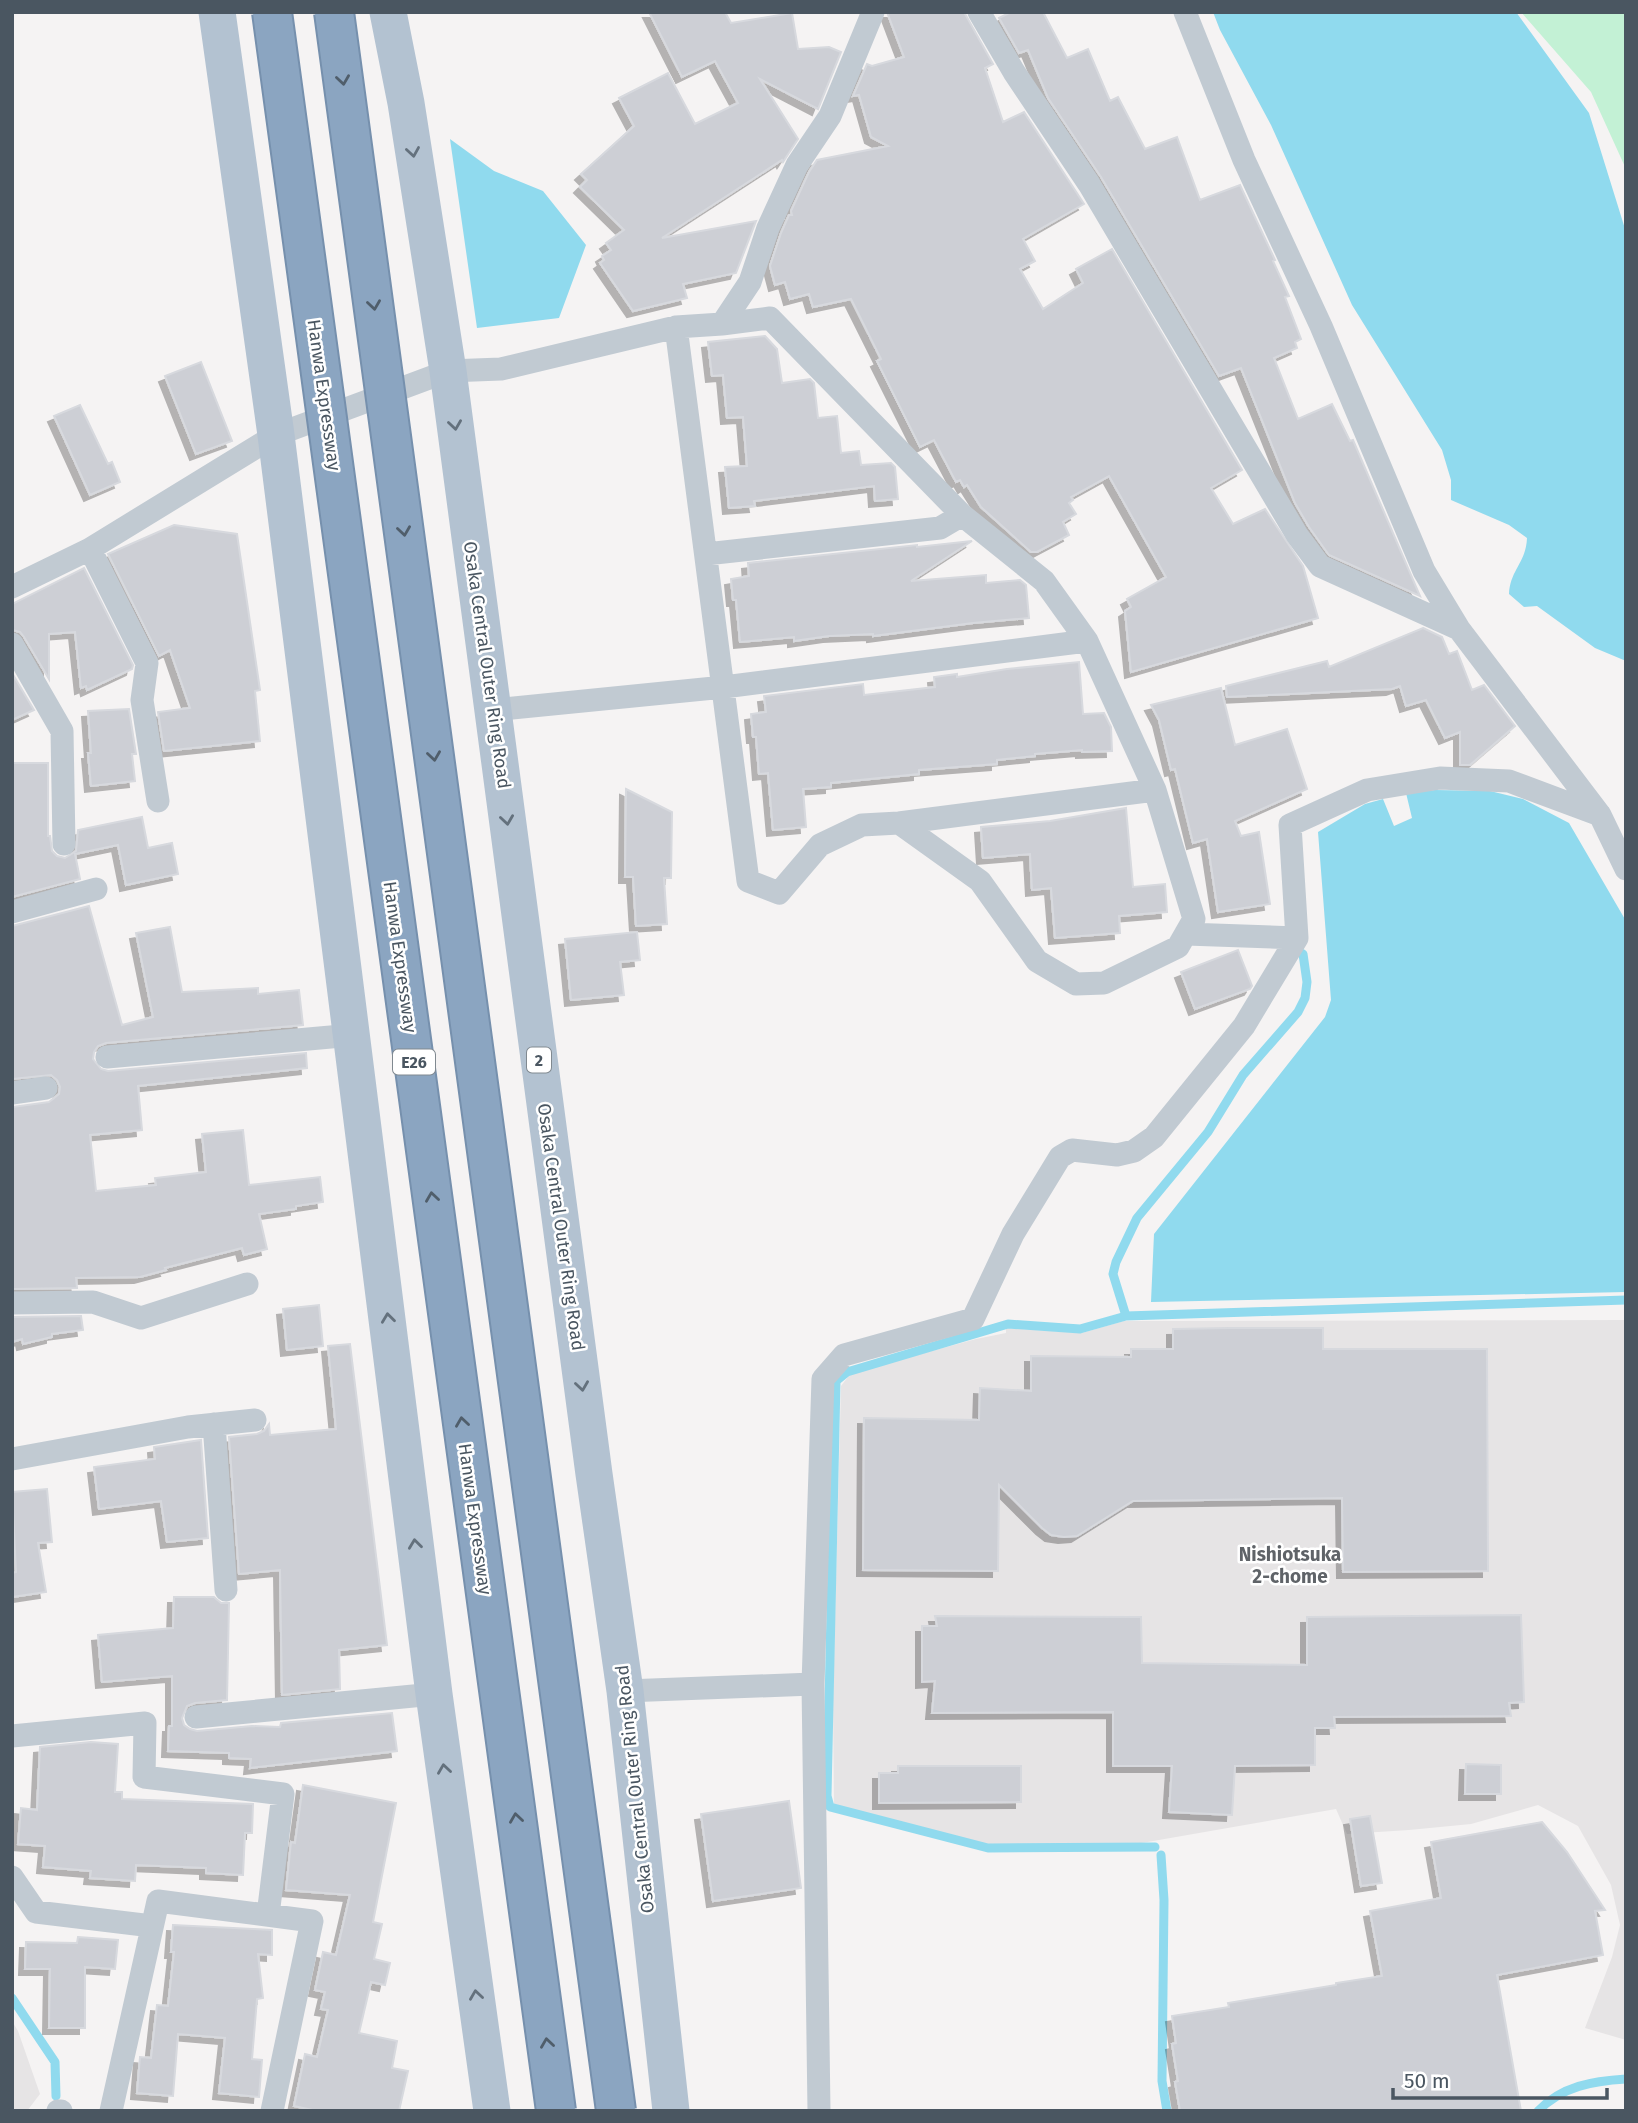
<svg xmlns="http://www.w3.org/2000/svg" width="1638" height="2123" font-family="'Fira Sans',sans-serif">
  <defs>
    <filter id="shadow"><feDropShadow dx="-6" dy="6" stdDeviation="0" flood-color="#0004"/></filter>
  </defs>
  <rect width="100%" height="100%" fill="#f5f3f3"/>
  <path fill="#e6e4e5" d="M1626,1320V2040L1585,2028L1612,1957L1620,1925L1611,1885L1578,1826L1538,1805L1471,1824L1409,1830L1347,1834L1336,1809L1136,1844L981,1845L834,1806L833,1699L841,1386L851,1373L976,1339L1006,1333V1328L1082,1333L1124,1321Z
    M12,2021L18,2031L40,2094L27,2111H12Z"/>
  <path fill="#c3f1d5" d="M1521,12H1626V169L1591,92Z"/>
  <path fill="#90daee" d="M1213,12H1516L1589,113L1626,232V661L1595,648L1537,606L1524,607L1509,594C1510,570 1526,563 1527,538L1509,525L1451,500V480L1442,450L1352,305L1271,125L1220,30Z
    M450,139L494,171L543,191L586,245L559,318L477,328Z
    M1435,790L1490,791L1523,799L1569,823L1626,921V1292L1151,1302L1154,1234L1325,1017L1331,1000L1318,832L1365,804L1383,799L1394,826L1412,818L1406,793Z"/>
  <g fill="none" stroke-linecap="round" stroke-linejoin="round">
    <path stroke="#90daee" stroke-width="9" d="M1126,1316L1626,1300
      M1155,1847L988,1848L830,1807L827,1796L836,1381L847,1372L1008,1324L1080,1329L1126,1316L1113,1274L1116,1262L1137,1218L1208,1132L1243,1075L1298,1012L1305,998L1307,982L1303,954L1293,949
      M1161,1855L1164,1900L1162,2081L1167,2111
      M12,1998L55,2062L56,2096
      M1538,2111C1562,2086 1593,2081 1626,2079"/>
  </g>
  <path fill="#cdcfd5" stroke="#d7d9de" stroke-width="2" filter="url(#shadow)" d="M649,12H725L731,23L792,13L798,49L829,47L841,52L818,109L760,79L798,139L783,162L782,160L662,238L756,221L736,273L683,284L687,298L633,311L600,263L604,260L602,256L611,250L606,243L624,230L580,187L587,180L581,174L634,126L619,98L668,73L695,124L738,103L715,61L682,77Z
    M887,12H964L993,64L985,68L1003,122L1024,112L1084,204L1023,239L1035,261L1020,269L1043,309L1083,283L1076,269L1112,249L1242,470L1211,488L1233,524L1265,509L1303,566L1318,618L1131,672L1125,611L1131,607L1127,599L1166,577L1109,476L1071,497L1073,500L1069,503L1076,514L1063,522L1069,535L1037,552H1031L981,507L967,485L964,487L960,480L956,482L934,440L920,447L877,361L881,359L851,299L813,307L809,294L790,299L785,282L775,285L770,266L781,233L789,215H792L791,211L809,172L817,160L888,146L871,137L859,95L853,96L867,64L872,66L904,57Z
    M1011,12H1043L1067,58L1088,49L1110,101L1118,97L1145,149L1177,137L1200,200L1240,185L1275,260L1273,261L1289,296L1285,297L1301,339L1295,342L1297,348L1274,358L1298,419L1332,404L1350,441L1353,440L1420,596L1329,555L1309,527L1295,503L1241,368L1219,376L1101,177L1048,98L1028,50L1019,53L999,18Z
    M765,336L777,349L782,383L810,379L814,383L818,418L837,416L841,453L859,451L861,465L891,463L895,467L898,499L875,501L874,486L754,501L755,506L729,508L725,467L747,466L743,417L727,418L723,375L712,376L708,342Z
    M201,362L232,441L196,454L165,376Z
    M80,405L108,464L112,462L120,482L90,495L54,416Z
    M174,525L237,534L260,690L255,691L260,741L164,751L158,712L190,708L170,650L159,656L108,554Z
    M972,541L911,581L986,575V583L1020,580L1026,585L1029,618L973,623L873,636V634L829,636L794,641V637L740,642L736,600H733L731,579L749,576L748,563L917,545V547Z
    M84,568L133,665L132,669L87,690L86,686L81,688L75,632L49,634V679L24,637L20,632L12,630V604Z
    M1423,628L1442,637L1449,654L1457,651L1472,690L1484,685L1515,726L1470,765H1460V732L1445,738L1426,700L1406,706L1400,686L1392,689L1227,697L1226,686L1327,661L1329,667Z
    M1079,662L1083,714L1104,713L1111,727L1112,751L1082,752V750L1035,754V756L997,760V764L919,770V774L831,783V787L803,789L806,827L773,830L768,773L759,774L756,737H753L751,714L766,712L764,696L863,684L864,695L935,687L934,677L957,674V677L1007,669Z
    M12,673L34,710L12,720Z
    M1221,688L1235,745L1287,729L1307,789L1235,821L1241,836L1259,832L1270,904L1218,912L1207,839L1193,843L1175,769L1171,770L1159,720L1151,705Z
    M129,709L136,754H132L135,781L91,786L88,753H91L88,711Z
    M12,763H48V836H50L52,851L57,856L65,858L76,851L78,830L142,817L148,848L172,843L178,874L126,885L118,845L75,854L80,879L12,897Z
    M626,789L672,812L671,878H664L667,924L636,926L633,877H625Z
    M1126,808L1133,887L1165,884L1167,912L1119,916L1120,933L1055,938L1051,888L1032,890L1030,854L983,858L981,827L1050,821Z
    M89,906L122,1025L153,1017L136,933L170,927L182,992L258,988V994L299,990L303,1025L106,1043L98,1046L94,1052L93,1059L101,1069L108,1071L306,1053L307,1068L138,1086L142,1130L90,1135L96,1191L156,1185L155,1178L206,1172L202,1134L243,1130L249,1185L320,1177L323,1202L296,1206V1209L259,1214L267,1249L244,1255L242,1248L165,1268L166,1270L140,1277L76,1278L77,1288L12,1289V1107L49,1102L59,1094L60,1087L57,1080L51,1075L12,1079V926Z
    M637,932L640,960L620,962L624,995L571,1000L565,939Z
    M1238,950L1252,986L1250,989L1195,1009L1181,972Z
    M319,1305L323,1346L287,1350L283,1309Z
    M81,1316L83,1330L52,1334V1337L23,1344L22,1339L12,1342V1317Z
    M1229,1328H1323V1349H1487L1488,1571L1343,1572L1342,1498L1133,1501L1077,1536L1064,1537L1051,1535L1042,1528L999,1485L998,1571L863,1570L864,1418L979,1420L980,1388L1031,1391V1356L1131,1357V1349H1173V1329Z
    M350,1344L387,1645L339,1650L340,1689L282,1695L280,1570L239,1574L229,1437L257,1434L264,1431L269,1424L270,1435L336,1429L328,1346Z
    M201,1440L208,1538L167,1542L161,1501L99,1509L94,1467L155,1459L154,1447Z
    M47,1489L52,1542L38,1543L46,1592L12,1597V1573L16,1572L12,1492Z
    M174,1597H214L221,1603H229L227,1700L195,1703L187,1706L182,1718L184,1725L190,1729L197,1731L252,1726L280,1727L281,1723L392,1713L397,1751L250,1768L251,1759L229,1758V1753L168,1751L169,1726H172V1676L102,1682L98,1635L173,1628Z
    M1521,1615L1524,1702L1509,1703L1511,1716L1334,1717L1335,1728H1315V1765L1235,1766L1232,1815L1169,1812L1172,1766H1113V1712L932,1713L935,1681L922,1682V1626H937L935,1616L1141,1617L1142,1663L1307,1665V1617Z
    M91,1742L118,1744L115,1792H122V1799L253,1804L252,1833H245L243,1875L206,1873V1868L136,1865L135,1881L90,1878L91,1871L43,1867L45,1846L18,1844L21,1808L37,1810L40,1747Z
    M1466,1764L1501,1765V1794H1465Z
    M898,1766H1021V1802L879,1803V1773H898Z
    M303,1785L396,1803L373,1922L382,1924L374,1959L390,1963L385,1985L371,1982L359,2033L397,2041L392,2068L408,2071L399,2111H317L294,2106L305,2054L317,2057L328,2010L321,2009L325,1992L315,1990L323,1952L336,1955L350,1895L286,1890L291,1842L295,1843Z
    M789,1801L801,1888L713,1901L701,1814Z
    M1370,1816L1382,1883L1361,1886L1350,1819Z
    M1542,1822L1567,1852L1605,1910L1595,1911L1603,1955L1497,1975L1521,2111H1180L1175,2082L1178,2081L1172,2044L1176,2043L1172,2016L1229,2007L1228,2003L1336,1985V1983L1382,1976L1370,1911L1441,1898L1431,1842Z
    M173,1925L272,1930V1955L258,1954L263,1998L257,1999L252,2059L262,2060L259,2097L219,2093L225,2038L178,2034L173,2096L137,2093L140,2057L151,2058L157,2005L168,2006L174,1952H171Z
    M78,1937L118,1940L115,1969L85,1967V2028H49L50,1969H25L26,1942L77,1943Z"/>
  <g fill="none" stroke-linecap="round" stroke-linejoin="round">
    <path stroke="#c1cad2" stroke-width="23" d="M979,12L1014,72L1089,184L1297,535L1320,566L1459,629
      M1185,12L1244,160L1321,326L1424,571L1459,629L1600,815
      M722,324L770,318L962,515L1044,581L1087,641L1155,790L1194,919L1178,947L1104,983L1076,984L1037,961L980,881L899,823
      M676,327L748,881L779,893L820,845L862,825L899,823L1155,790
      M90,549L147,663L142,700L158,801
      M706,554L940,528L962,515
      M12,587L90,549L276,435L448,371L501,369L676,327L722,324L750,282L768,228L797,165L830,116L873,12
      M12,644L62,731L64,844
      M493,710L724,687L1087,641
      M12,912L96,889
      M1186,934L1297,938
      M107,1057L353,1035
      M12,1093L46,1088
      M12,1303L93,1302L141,1318L247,1284
      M214,1424L226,1590
      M12,1459L188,1427L255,1420
      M625,1691L813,1684
      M196,1717L434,1694
      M12,1736L145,1723L144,1777L283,1794L268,1915
      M12,1877L36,1912L152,1926
      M58,2111H61
      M111,2111L158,1901L312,1921L272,2111
      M819,2111L813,1684L823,1379L844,1355L973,1319L1013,1234L1060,1157L1072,1150L1117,1155L1134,1151L1154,1137L1244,1026L1297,938L1290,825L1367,790L1440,778L1509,781L1600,815L1626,869"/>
    <path stroke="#b3c2d1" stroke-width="37" d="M217,12L276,435L434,1694L492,2111
      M388,12L406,103L448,371L594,1474L625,1691L671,2111"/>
    <g stroke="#7690ad" stroke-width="42" stroke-linecap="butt">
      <path id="highway-bridge" d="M272,12L556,2111
        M334,12L616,2111"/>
    </g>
    <use href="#highway-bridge" stroke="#8ba5c1" stroke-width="38"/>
  </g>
  <defs><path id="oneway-chevron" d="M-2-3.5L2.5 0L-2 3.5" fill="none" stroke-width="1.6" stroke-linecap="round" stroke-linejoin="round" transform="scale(1.75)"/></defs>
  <g stroke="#505e6b">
    <use href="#oneway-chevron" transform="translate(343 80) rotate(82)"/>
    <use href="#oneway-chevron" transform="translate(374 305) rotate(82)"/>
    <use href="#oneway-chevron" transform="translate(404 531) rotate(82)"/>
    <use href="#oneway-chevron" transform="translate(434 756) rotate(82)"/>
    <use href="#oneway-chevron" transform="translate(432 1197) rotate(-98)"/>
    <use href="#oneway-chevron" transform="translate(462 1422) rotate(-98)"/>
    <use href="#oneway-chevron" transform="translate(516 1818) rotate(-98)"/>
    <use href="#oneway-chevron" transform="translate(547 2043) rotate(-98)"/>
  </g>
  <g stroke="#64717d">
    <use href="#oneway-chevron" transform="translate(413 152) rotate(81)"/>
    <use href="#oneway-chevron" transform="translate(455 425) rotate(82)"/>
    <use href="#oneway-chevron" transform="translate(507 820) rotate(82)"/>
    <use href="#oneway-chevron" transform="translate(388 1318) rotate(-97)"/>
    <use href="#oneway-chevron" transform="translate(582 1386) rotate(82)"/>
    <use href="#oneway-chevron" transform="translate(415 1544) rotate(-97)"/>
    <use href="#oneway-chevron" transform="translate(444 1769) rotate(-98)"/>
    <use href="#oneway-chevron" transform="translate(476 1995) rotate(-98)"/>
  </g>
  <g text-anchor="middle" stroke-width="5" stroke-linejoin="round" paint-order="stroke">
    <g fill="#fff" stroke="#808990" stroke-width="2">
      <rect x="527" y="1047.5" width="24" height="25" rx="5"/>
      <rect x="393" y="1049.5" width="42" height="25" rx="5"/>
    </g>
    <g font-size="16" font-weight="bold" fill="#4a5661">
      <text x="539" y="1066">2</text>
      <text x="414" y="1068">E26</text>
    </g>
    <g font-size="18" fill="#4a5661" stroke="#fff">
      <text transform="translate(324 395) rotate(82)" y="6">Hanwa Expressway</text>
      <text transform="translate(487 665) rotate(82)" y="6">Osaka Central Outer Ring Road</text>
      <text transform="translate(400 957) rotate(82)" y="6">Hanwa Expressway</text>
      <text transform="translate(561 1227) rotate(82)" y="6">Osaka Central Outer Ring Road</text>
      <text transform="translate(475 1519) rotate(82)" y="6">Hanwa Expressway</text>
      <text transform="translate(635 1789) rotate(-96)" y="6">Osaka Central Outer Ring Road</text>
    </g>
    <g font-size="19" font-weight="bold" fill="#5f6368" stroke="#fff">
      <text x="1290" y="1561">Nishiotsuka<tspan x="1290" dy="22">2-chome</tspan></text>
    </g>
  </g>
  <rect width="1638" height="2123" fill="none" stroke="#4a5661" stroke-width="28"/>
  <path d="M1393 2088v10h214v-10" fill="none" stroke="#4a5661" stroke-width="3.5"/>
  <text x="1404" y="2088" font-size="21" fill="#4a5661" stroke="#ffffff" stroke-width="5" paint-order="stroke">50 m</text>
</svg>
